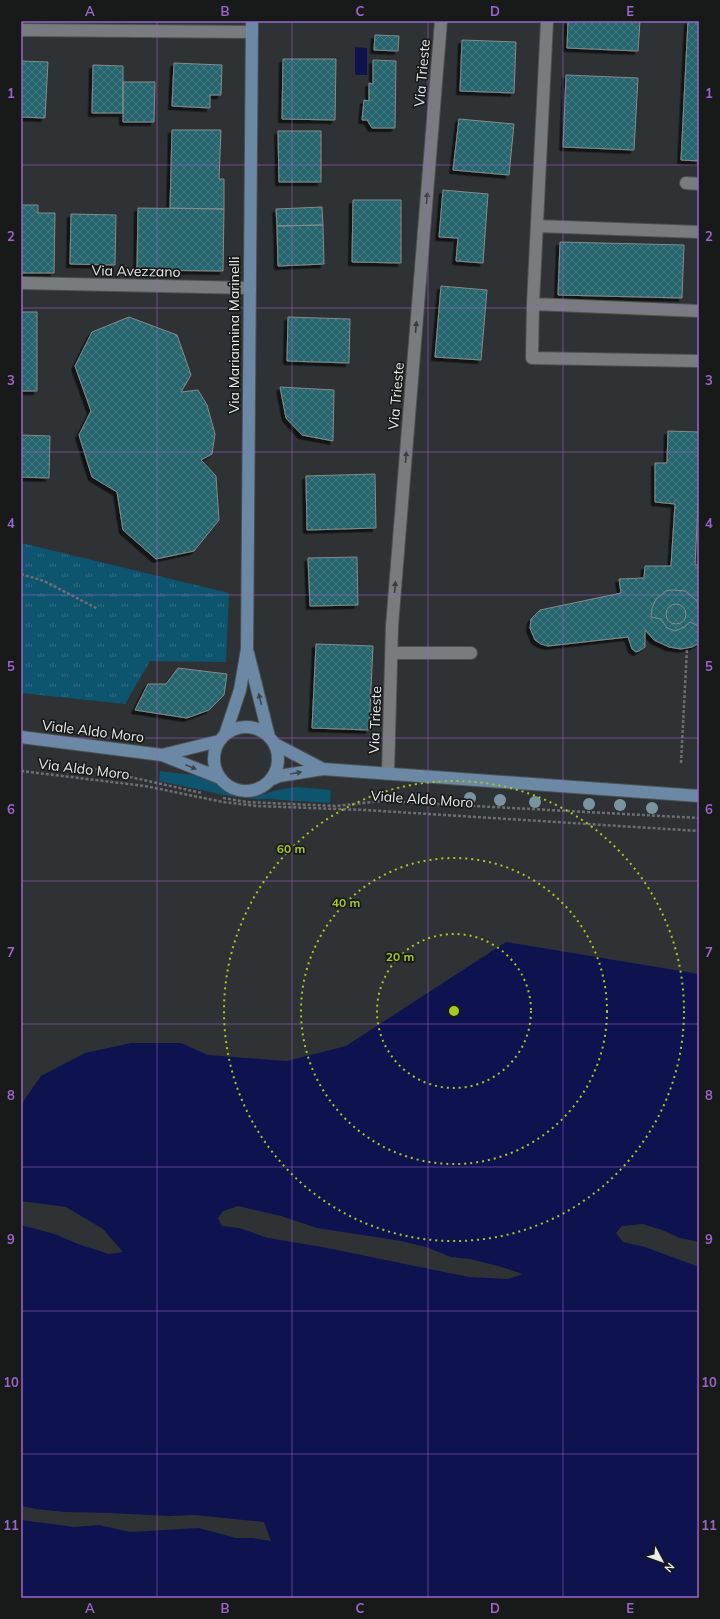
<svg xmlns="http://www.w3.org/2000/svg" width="720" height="1619" font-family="Mulish,sans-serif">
  <defs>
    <pattern id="park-tufts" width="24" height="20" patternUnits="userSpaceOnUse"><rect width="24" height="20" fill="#0d546e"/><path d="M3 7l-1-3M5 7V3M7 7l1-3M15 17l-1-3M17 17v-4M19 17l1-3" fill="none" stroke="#306d83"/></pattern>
    <pattern id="building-cross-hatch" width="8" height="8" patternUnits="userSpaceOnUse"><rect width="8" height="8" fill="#25656d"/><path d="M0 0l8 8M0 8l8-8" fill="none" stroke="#457b82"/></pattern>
    <filter id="shadow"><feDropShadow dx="-3.5" dy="3.5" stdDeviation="0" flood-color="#0009"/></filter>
  </defs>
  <rect width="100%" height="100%" fill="#2f3234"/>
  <path fill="#0d546e" d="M160,771L200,776L235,793L248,795H261L277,790L296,787L331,790L330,803L268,799H256L229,796L159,781Z"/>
  <path fill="url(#park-tufts)" d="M21,543L229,593L226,662L150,661L125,704L21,693Z"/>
  <path fill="#0e134f" d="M355,47L367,48V75H355Z
    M506,942L699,974V1598H21V1160L23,1158L21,1154V1108L22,1103L41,1076L85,1053L131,1043H181L208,1055L287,1061L346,1046Z"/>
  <path fill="#2f3234" d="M21,1201L66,1207L103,1229L123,1252L109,1254L78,1244L55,1234L21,1225Z
    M238,1206L281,1216L317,1228L401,1241L426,1247L451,1257L470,1259L498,1266L523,1274L508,1279L469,1277L322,1247L268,1238L239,1228L222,1226L218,1218L223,1211Z
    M643,1224L662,1230L680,1238L699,1242V1267L645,1247L623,1242L616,1233L622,1226Z
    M21,1506L36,1509L65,1512L110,1513L169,1516L195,1515L264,1522L271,1541L253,1538H236L199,1528L130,1532L99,1525L74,1527L21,1520Z"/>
  <path fill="url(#building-cross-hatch)" stroke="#858a8a" filter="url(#shadow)" d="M568,21H640L638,51L567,48Z
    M688,21H699V161L681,160Z
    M375,35L399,36L398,51L374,50Z
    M462,40L516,42L514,93L460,91Z
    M283,59H336L335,120L282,119Z
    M373,60L396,61L395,128H372L367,120H362L364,100L369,101V83L373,84Z
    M21,61L48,62L45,118L21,117Z
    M174,63L222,65L221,95H210V108L172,106Z
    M93,65L123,66V113H92Z
    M566,75L638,78L634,150L563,147Z
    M123,82H155L154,122H123Z
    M459,119L514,124L509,175L453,170Z
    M172,130H221L219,179H224V209L170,208Z
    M278,131H321V182H279Z
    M443,190L488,194L483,263L456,261L458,238L439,237Z
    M353,200H401V263L352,262Z
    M21,205H38V213H55L54,273H21Z
    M322,207L323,225L277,226L276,209Z
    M138,208L224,209L223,271L137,270Z
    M71,214L116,215L115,265L70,264Z
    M323,225L324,264L278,266L277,226Z
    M560,242L684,245L682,298L558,295Z
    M441,286L487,290L481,360L435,357Z
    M21,312H37V391H21Z
    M129,317L177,335L191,375L181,392L198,390L207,405L215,434L212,454L201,460L216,476L219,520L194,551L156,559L123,530L117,492L92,477L79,435L91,411L75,366L92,332Z
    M288,317L350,319L349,363L287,361Z
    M280,387L334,390L333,441L302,435L286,418Z
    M668,431L699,432V504H698L695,565H699V643L692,647L681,649L669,647L654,640L645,630V647L639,651L636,652L632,649L628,637L548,646L541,644L535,640L530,628L531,619L540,610L621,593L619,579L644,578L645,566H671L675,504L655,502V463H667Z
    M21,435L50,436L49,478L21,477Z
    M375,474L376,528L307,530L306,476Z
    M357,557L358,605L310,606L308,558Z
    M672,590L685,591L696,600L699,605L698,626L690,622L684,627L675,631L667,628L661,619L651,617L652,608L656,599L666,591Z
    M666 614a10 10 0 1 1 20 0a10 10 0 1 1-20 0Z
    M316,644L373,646L369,730L312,728Z
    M178,668L227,674L224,695L209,710L187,718L135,710L148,684H166Z"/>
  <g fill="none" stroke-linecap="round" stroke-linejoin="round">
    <g stroke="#4d5051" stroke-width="14">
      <path id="lane" d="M547,21L533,304L532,358L699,361
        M686,183L699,184
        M537,226L699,232
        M533,304L699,311
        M392,653H471"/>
    </g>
    <g stroke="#4d5051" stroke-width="14">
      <path id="street" d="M21,30L252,32
        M21,283L250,288
        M388,773L392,626L441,21"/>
    </g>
    <g stroke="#4d5051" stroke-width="14">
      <path id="secondary" d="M248,653L269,737
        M214 759a32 32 0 1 1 64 0a32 32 0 1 1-64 0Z
        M225,735L240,690L247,649L252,21
        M21,737L162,755L220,778
        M275,744L323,769
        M162,755L219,741
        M270,780L279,776L323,769L699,796"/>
    </g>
    <path stroke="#6c6e70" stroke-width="2.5" stroke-dasharray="3 2" stroke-linecap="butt" d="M21,574L44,581L98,609
      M681,763L687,648
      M76,765L202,793
      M21,771L145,786L223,802L257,806L365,810L699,831
      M223,798L247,802L336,806L381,801L699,818"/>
    <use href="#lane" stroke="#787c7e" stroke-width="12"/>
    <use href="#street" stroke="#787c7e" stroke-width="12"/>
    <use href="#secondary" stroke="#6b89a4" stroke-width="12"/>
  </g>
  <g fill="#7994a0">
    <circle cx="470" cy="798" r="6"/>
    <circle cx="500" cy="800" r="6"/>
    <circle cx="535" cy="802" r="6"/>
    <circle cx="589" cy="804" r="6"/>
    <circle cx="620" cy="805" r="6"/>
    <circle cx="652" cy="808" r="6"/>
  </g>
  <defs><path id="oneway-solid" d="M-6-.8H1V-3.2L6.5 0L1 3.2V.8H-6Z"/></defs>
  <g fill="#3a3c3d">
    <use href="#oneway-solid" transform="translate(427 198) rotate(-85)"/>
    <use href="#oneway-solid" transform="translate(416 327) rotate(-85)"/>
    <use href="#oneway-solid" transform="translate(406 457) rotate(-85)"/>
    <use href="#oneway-solid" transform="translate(395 587) rotate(-85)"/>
  </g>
  <g fill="#394651">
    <use href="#oneway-solid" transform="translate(260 699) rotate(-104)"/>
    <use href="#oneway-solid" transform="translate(191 767) rotate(22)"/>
    <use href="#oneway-solid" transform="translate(296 773) rotate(-10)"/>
  </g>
  <path fill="none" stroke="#9c65cc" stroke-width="1" stroke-opacity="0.55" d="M157,21V1598M292,21V1598M428,21V1598M563,21V1598M21,165H699M21,308H699M21,452H699M21,595H699M21,738H699M21,881H699M21,1024H699M21,1167H699M21,1311H699M21,1454H699"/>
  <g fill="none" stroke="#a5c823" stroke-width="2" stroke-dasharray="2 4">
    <circle cx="454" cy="1011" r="77"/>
    <circle cx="454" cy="1011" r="153"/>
    <circle cx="454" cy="1011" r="230"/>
  </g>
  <g text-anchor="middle" stroke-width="3.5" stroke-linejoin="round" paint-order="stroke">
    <g font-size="14" fill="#e8eaeb" stroke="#181a1a">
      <text transform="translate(422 73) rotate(-85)" y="5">Via Trieste</text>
      <text transform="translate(136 271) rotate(1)" y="5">Via Avezzano</text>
      <text transform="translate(234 335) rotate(-90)" y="5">Via Mariannina Marinelli</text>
      <text transform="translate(396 396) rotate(-85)" y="5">Via Trieste</text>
      <text transform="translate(375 720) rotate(-88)" y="5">Via Trieste</text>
      <text transform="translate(93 731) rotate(7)" y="5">Viale Aldo Moro</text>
      <text transform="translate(84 769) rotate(7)" y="5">Via Aldo Moro</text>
      <text transform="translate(422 799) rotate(4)" y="5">Viale Aldo Moro</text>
    </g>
  </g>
  <circle cx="454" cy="1011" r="6" fill="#a5c823" stroke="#181a1a" stroke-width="2"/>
  <g font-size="12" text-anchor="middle" font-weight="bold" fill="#a5c823" stroke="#181a1a" stroke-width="3.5" stroke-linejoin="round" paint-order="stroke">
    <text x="291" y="853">60 m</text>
    <text x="346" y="907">40 m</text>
    <text x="400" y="961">20 m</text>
  </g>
  <rect width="720" height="1619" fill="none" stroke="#181a1a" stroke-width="44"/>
  <g transform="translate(662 1561) rotate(131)" stroke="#181a1a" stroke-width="3" paint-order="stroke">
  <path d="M0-3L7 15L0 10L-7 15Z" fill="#e8eaeb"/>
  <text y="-6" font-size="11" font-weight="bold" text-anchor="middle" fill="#e8eaeb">N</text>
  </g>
  <rect x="22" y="22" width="676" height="1575" fill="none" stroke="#9c65cc" stroke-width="1.5"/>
  <g font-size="13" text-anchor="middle" font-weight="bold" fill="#9c65cc">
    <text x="90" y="16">A</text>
    <text x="225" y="16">B</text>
    <text x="360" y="16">C</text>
    <text x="495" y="16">D</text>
    <text x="630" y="16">E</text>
    <text x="11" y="98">1</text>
    <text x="709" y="98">1</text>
    <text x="11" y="241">2</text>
    <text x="709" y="241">2</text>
    <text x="11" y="385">3</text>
    <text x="709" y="385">3</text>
    <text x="11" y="528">4</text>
    <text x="709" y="528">4</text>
    <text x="11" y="671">5</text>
    <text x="709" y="671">5</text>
    <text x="11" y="814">6</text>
    <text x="709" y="814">6</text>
    <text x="11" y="957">7</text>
    <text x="709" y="957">7</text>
    <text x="11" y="1100">8</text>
    <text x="709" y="1100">8</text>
    <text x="11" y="1244">9</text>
    <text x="709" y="1244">9</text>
    <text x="11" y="1387">10</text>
    <text x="709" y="1387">10</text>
    <text x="11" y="1530">11</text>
    <text x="709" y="1530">11</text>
    <text x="90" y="1613">A</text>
    <text x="225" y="1613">B</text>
    <text x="360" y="1613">C</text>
    <text x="495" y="1613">D</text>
    <text x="630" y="1613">E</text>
  </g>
</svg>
